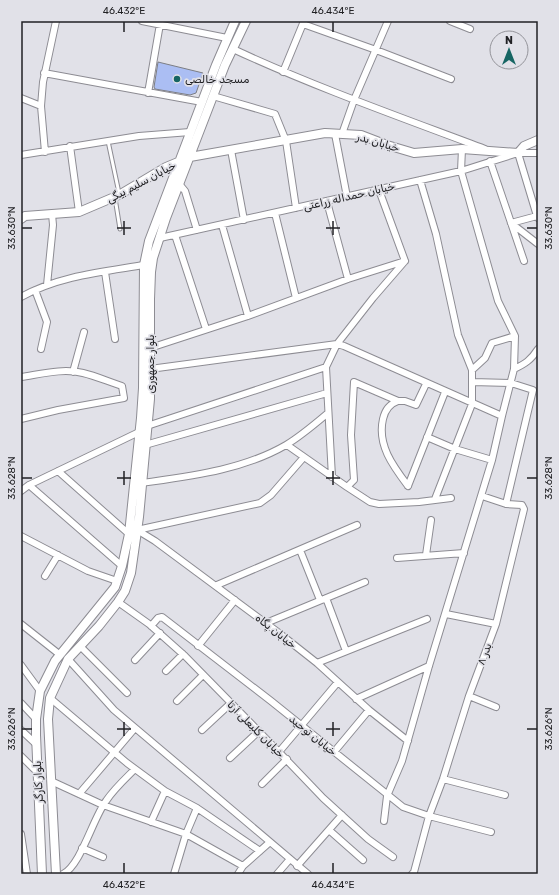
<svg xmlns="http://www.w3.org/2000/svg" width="559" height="895" font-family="Rubik,'Noto Sans Arabic',sans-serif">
  <rect width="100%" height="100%" fill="#e1e1e8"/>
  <path fill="#abbef3" stroke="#7c7e84" d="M158,62L203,73L196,93L190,95L155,89L154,87Z"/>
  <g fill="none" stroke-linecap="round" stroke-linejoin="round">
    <g stroke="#8d8c93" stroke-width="5">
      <path id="service" d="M108,141L119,193
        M115,198L120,229"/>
    </g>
    <g stroke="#8d8c93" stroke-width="8">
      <path id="minor" d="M142,21L227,38
        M450,21L470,29
        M303,24L376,50L451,79
        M233,49C315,87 400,117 485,149
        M283,72L304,21
        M44,73L202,102
        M148,93L160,24
        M213,96L275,114L286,141L296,208
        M21,98L41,106
        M335,134L347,197
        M342,134L354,100L388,21
        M70,146L79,212
        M231,150L244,220
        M45,152L41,106L43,82L56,21
        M518,153L537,216L538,218
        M21,155L139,136L190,132
        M490,161L524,261
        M420,180L436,234L458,335L472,370V404L435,499
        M180,185L185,191L197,230
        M379,190L405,261
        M327,202L348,279
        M275,213L296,298
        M511,223L538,244
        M511,223L537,216
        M222,225L248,316
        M175,235L206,329
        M160,238L461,171L518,153H538
        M105,272L115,339
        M47,285L53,225L52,214
        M35,290L47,322L41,349
        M21,297C59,276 102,272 144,265
        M150,348L248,316L348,279L405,261
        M150,369L337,344L344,346L502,416
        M514,369C525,364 531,360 538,349
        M472,370L485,358L492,343L515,336
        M73,372L84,332
        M21,377C41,374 63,368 83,373C96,376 109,382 122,386L124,398L58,410L21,419
        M472,382L511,383L533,390L506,504
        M398,401C389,404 385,410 383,419C377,445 393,466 408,486
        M147,426L326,367
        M427,437L455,449L492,460
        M145,445L327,393
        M287,445L347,487L370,502L379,504L419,502L451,498
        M58,471L129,534
        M332,477L326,367L337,344L373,298L405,261
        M142,483C191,476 243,470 286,445C301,436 315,424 328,413
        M29,485L122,566
        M408,486L445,392
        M347,487L354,480L351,435L354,382L398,401H405L416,405L426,384
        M21,491L29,485L139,432
        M137,530L155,541L279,633L317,663L369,710L408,741
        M137,530L260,503L271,495L304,457
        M21,536L88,571L117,581
        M300,550L320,600
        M426,555L431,520
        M397,558L464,553
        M45,576L58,555
        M217,585L357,525
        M326,598L346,651
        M118,602L149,624L185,656L279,752L323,798L368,839L393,857
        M446,614L496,624
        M266,623L365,582
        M21,624L59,654
        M151,626L158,618L162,617L271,701L403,807L429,816L491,832
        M80,646L127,693
        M198,646L235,600
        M68,659L114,710L308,874
        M135,660L160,633
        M317,663L427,619
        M21,665L40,691
        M166,671L183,654
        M469,696L496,707
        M50,698L127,763L165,791L197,808L260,851
        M356,699L429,666
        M177,701L203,675
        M21,703L36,719
        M21,730L36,744
        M202,730L231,703
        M279,752L338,682
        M334,752L369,710
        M21,756L36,771
        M230,758L259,731
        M443,779L505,795
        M51,781L103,805L186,834L243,866
        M262,784L287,759
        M79,794L135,728
        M384,821L387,796L402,761L429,666L492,460L502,416L514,369L515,336L498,301L461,171L462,149
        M151,822L165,791
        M329,830L363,860
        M21,834L27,874
        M82,848L103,857
        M297,866L342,815
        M63,874C81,865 93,818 106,801C114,789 125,779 135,769
        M174,874L186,834L197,808
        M238,874L243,866L270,842
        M277,874L290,859
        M412,874L414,872L429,816L443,779L469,696L496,624L524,509L522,505L506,504L482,496"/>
    </g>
    <g stroke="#8d8c93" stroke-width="10">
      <path id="tertiary" d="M21,219L25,216L79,212L119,195L166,167L190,157L325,133L361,135L387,145L414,153L462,149L518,153L524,146L538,140
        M42,874L36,735V719L40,691L55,661L115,587L122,566L129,534L141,418L143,388L144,265L149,241L216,65L235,21
        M56,874L48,719L50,698L68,659L99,626L118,602L125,591L131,573L139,517L150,399V299L151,272L153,258L166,218L210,104L225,65L246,21"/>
    </g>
    <use href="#service" stroke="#fff" stroke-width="3"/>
    <use href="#minor" stroke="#fff" stroke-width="6"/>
    <use href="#tertiary" stroke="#fff" stroke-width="8"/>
  </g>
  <path fill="none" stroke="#212124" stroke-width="1.5" d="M124,22V32M333,22V32M124,221V235M333,221V235M22,228H32M117,228H131M326,228H340M527,228H537M124,471V485M333,471V485M22,478H32M117,478H131M326,478H340M527,478H537M124,722V736M333,722V736M22,729H32M117,729H131M326,729H340M527,729H537M124,863V873M333,863V873"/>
  <circle fill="#166563" stroke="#e1e1e8" stroke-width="1.5" cx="177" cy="79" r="4"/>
  <g text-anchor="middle" stroke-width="3.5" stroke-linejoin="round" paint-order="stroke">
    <g font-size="11" fill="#212124" stroke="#e1e1e8" text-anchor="start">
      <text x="185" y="83">مسجد خالصی</text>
    </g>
    <g font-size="11" fill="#212124" stroke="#e1e1e8">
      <text transform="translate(378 142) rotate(16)" y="4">خیابان بدر</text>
      <text transform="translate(141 182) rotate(-28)" y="4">خیابان سلیم بیگی</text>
      <text transform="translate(349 196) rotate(-13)" y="4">خیابان حمداله زراعتی</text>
      <text transform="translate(150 364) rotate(-90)" y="4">بلوار جمهوری</text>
      <text transform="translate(276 631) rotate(38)" y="4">خیابان پگاه</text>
      <text transform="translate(484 654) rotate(-70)" y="4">بدر ۸</text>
      <text transform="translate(256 729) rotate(45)" y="4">خیابان کلبعلی آرتا</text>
      <text transform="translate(313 735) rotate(39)" y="4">خیابان توحید</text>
      <text transform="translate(38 782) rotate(-93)" y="4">بلوار کارگر</text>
    </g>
  </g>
  <rect width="559" height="895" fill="none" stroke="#e1e1e8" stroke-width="44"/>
  <g transform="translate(509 50)"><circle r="19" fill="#e1e1e8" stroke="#94949a"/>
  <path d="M0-3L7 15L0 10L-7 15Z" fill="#166563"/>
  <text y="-6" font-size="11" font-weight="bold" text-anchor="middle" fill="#212124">N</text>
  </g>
  <rect x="22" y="22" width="515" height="851" fill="none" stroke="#212124" stroke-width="1.5"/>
  <g font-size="10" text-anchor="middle" fill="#212124">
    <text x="124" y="14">46.432°E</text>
    <text x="333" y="14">46.434°E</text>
    <text transform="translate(11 228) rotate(-90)" y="4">33.630°N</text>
    <text transform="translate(548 228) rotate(-90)" y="4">33.630°N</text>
    <text transform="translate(11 478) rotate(-90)" y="4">33.628°N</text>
    <text transform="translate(548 478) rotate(-90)" y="4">33.628°N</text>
    <text transform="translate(11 729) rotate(-90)" y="4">33.626°N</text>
    <text transform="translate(548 729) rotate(-90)" y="4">33.626°N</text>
    <text x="124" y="888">46.432°E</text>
    <text x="333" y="888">46.434°E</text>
  </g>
</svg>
